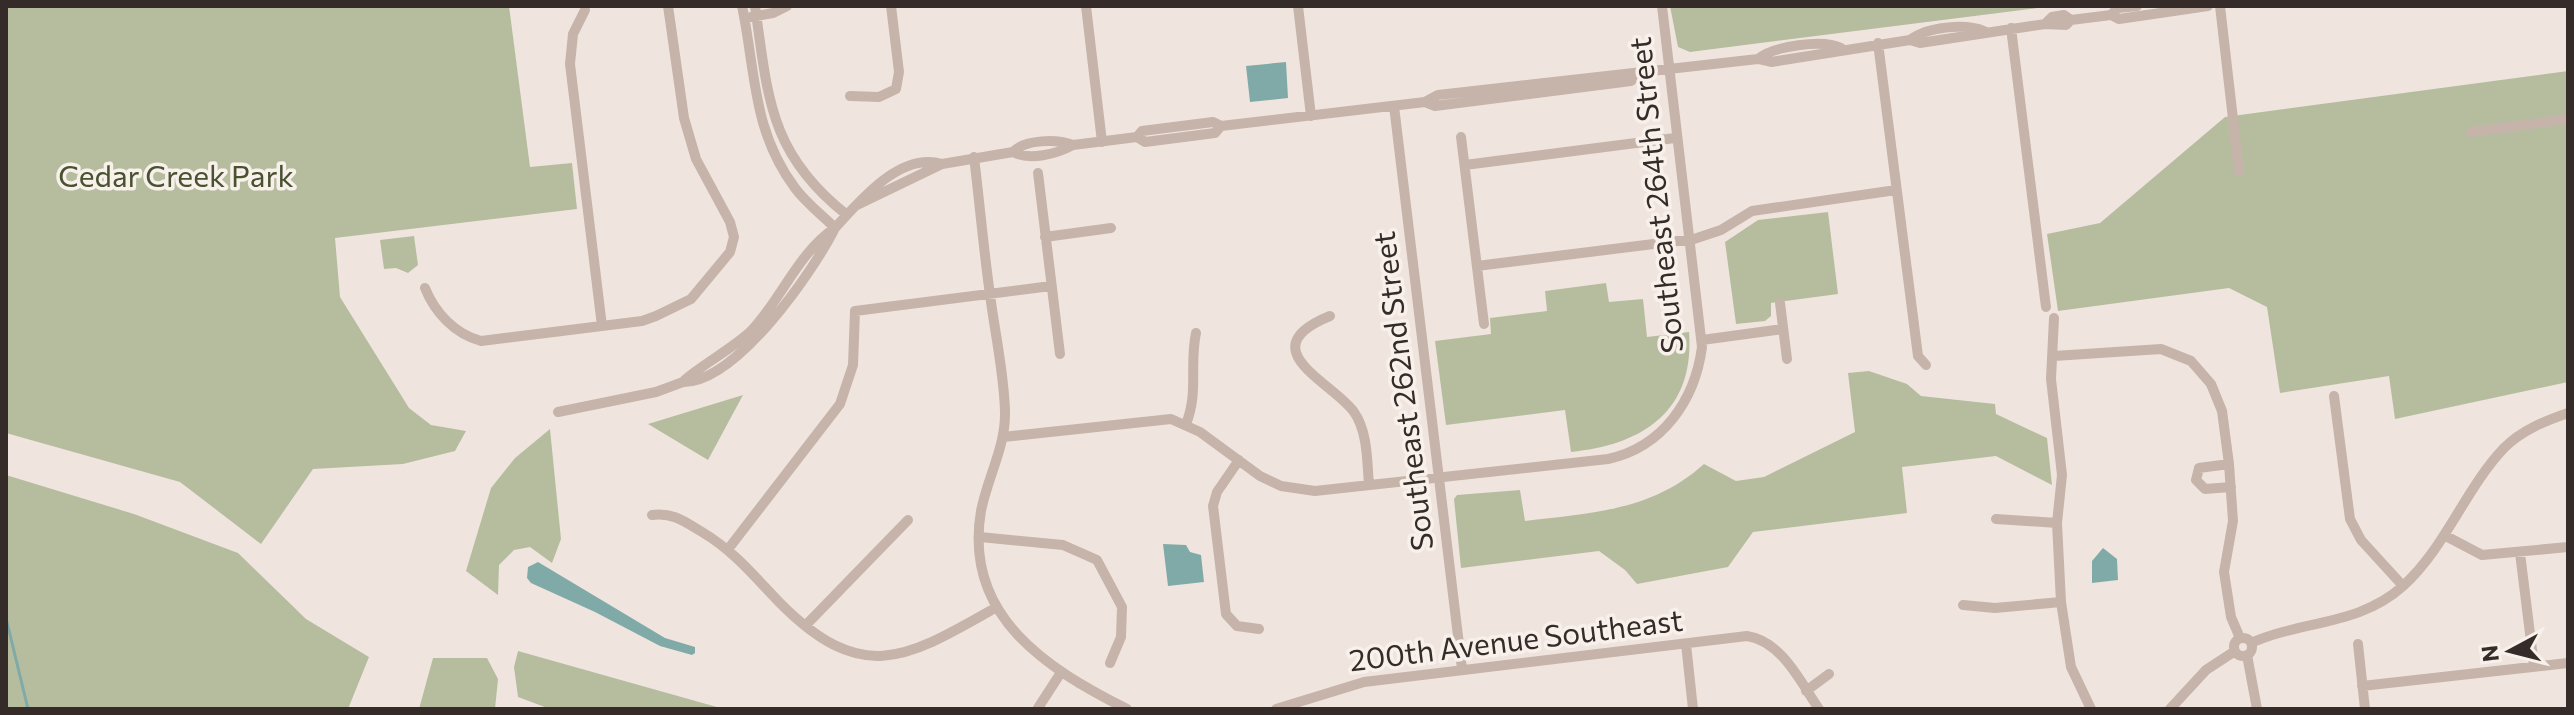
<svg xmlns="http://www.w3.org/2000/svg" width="2574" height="715" font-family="Commissioner,sans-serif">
  <rect width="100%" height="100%" fill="#f0e5de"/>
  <path fill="#b6bd9f" d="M6,6H509L530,167L572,163L577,209L335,238L340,297L409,408L431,425L466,431L455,451L403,464L313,469L261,544L180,482L6,433Z
    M1670,6H2053L1690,52L1678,47Z
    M2568,71V382L2395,419L2389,376L2280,393L2267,307L2229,288L2058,311L2047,234L2100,223L2225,117Z
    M1828,212L1838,294L1771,303V316L1765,321L1736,324L1725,242L1758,220Z
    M414,236L418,265L408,273L396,268L384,269L380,240Z
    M1606,283L1609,302L1643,299L1647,337L1689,332C1695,411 1643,445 1571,452L1565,410L1446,425L1435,341L1491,334L1490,318L1547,311L1545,291Z
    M1869,371L1907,384L1921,396L1995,404L1996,414L2047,438L2052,485L1996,456L1902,467L1907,513L1753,532L1728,567L1637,584L1625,570L1599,551L1461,568L1454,499L1457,495L1520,490L1525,521C1591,513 1652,511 1704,464L1736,481L1764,477L1855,432L1848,373Z
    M743,395L708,460L648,424Z
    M550,429L561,539L552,563L530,547L514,550L499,565L498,595L466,571L491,488L515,458Z
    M6,475L134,514L238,553L306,619L369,657L348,709H6Z
    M518,651L724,709H550L518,697L514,667Z
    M433,658H487L498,679L495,709H419Z"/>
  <path fill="#80aaa7" d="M1286,62L1288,98L1250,102L1246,66Z
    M1163,544L1186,545L1190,552L1201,555L1204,582L1168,586Z
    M2103,548L2117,559L2118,580L2092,583V561Z
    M538,562L665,638L695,647V653L692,655L660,646L595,612L531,583L527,578L528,567Z"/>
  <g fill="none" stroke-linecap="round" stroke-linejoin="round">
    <path stroke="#80aaa7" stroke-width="3" d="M6,618L28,709"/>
    <path stroke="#c6b4ab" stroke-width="10" d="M742,6C756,73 752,130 795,188C806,203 822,215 835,228C859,202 900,151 942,164L857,205
      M755,6C768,97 769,154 847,215
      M1086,6L1102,142
      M1298,6L1311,116
      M2137,6L2118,8L2111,15L2119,19L2208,6
      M2220,6L2239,171
      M585,10L573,34L570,64L602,326
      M751,17L773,13L787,6
      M2071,20L2064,15L2052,17L2045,24L2066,25L2071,20L2111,15
      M2011,28L2046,307
      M1984,31C1965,23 1926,27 1910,40L1920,43L2045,24
      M1878,43L1918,356L1926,365
      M1841,48C1823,39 1773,46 1758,59L1771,62L1910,40
      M1638,75L1631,81L1435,106L1425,102L1438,95L1758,59
      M850,96L879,97L896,89L899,72L891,6
      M1394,106L1462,669
      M1221,126L1215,133L1145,142L1137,137L1142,131L1213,122L1221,126L1425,102
      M2471,132L2568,119
      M1461,137L1484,324
      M1073,145L1137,137
      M974,157C980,206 984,254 991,302C996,338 1004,375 1005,411C1006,446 988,476 981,511C963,616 1047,669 1127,709
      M942,164L1013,152C1025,139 1057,139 1073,145C1057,154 1029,161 1013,152
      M1465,165L1675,138
      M1038,173L1060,354
      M835,228C813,272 736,383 683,382C689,373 737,346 752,330C782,298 798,253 835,228Z
      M1045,237L1111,228
      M1477,266L1694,239L1721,230L1752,211L1896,190
      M425,288C435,313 455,334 481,341L642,321L656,316L691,299L730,252L734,237L730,222L696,159L684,118L668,6
      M1780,303L1787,359
      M1330,316C1248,349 1334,383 1354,412C1368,432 1367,462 1369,485
      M2054,318L2051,379L2062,475L2057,523L2061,602L2071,667L2091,709
      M1702,340L1783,329
      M2054,356L2161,349L2191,361L2211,384L2222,411L2229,464L2233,521L2224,572L2231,617L2240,638
      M2334,396L2350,519L2361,540L2403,586
      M558,412L656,392L683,382
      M1186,424C1199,391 1189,366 1196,333
      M1003,437L1171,419L1200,432L1260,476L1281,486L1315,491L1608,459C1663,447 1695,400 1702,347L1662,6
      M1239,460L1217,492L1213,506L1226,614L1237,626L1259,629
      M2229,464L2199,468L2196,480L2205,489L2231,487
      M652,515C673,512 685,522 702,532C734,551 754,576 779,602C863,687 907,658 997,607
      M1996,519L2057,523
      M2444,535L2482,555L2568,547
      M980,537L1063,545L1097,560L1122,607L1121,637L1110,663
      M729,548L840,404L853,365L855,311L1051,286
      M2520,553L2534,666
      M1963,605L1995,608L2061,602
      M805,626L908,520
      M2234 647a9 9 0 1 1 18 0a9 9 0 1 1-18 0Z
      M2251,643C2302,620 2359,626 2403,586C2446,547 2465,489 2504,448C2522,430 2545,421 2568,413
      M1686,644L1693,709
      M2358,644L2365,709
      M2247,655L2257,709
      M2362,686L2568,663
      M1806,691L1829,674
      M1038,708L1060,674
      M1276,709L1364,682L1747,636C1782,641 1801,683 1819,709
      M2170,709L2206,670L2235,651"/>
  </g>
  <g text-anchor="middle" stroke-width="7" stroke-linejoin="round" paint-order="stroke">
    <g font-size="30" fill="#485130" stroke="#f8f0ea">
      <text x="176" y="187">Cedar Creek Park</text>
    </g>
    <g font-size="30" fill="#352c29" stroke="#f8f0ea">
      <text transform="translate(1657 195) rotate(-96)" y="10">Southeast 264th Street</text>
      <text transform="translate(1404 391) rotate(-97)" y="10">Southeast 262nd Street</text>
      <text transform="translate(1516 641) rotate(-7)" y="10">200th Avenue Southeast</text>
    </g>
  </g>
  <rect width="2574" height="715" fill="none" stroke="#352c29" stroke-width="16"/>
  <g transform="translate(2510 651) rotate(263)" stroke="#f8f0ea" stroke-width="6" paint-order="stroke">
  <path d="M0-6L14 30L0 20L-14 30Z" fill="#352c29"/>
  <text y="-12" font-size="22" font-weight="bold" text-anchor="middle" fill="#352c29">N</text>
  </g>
</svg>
